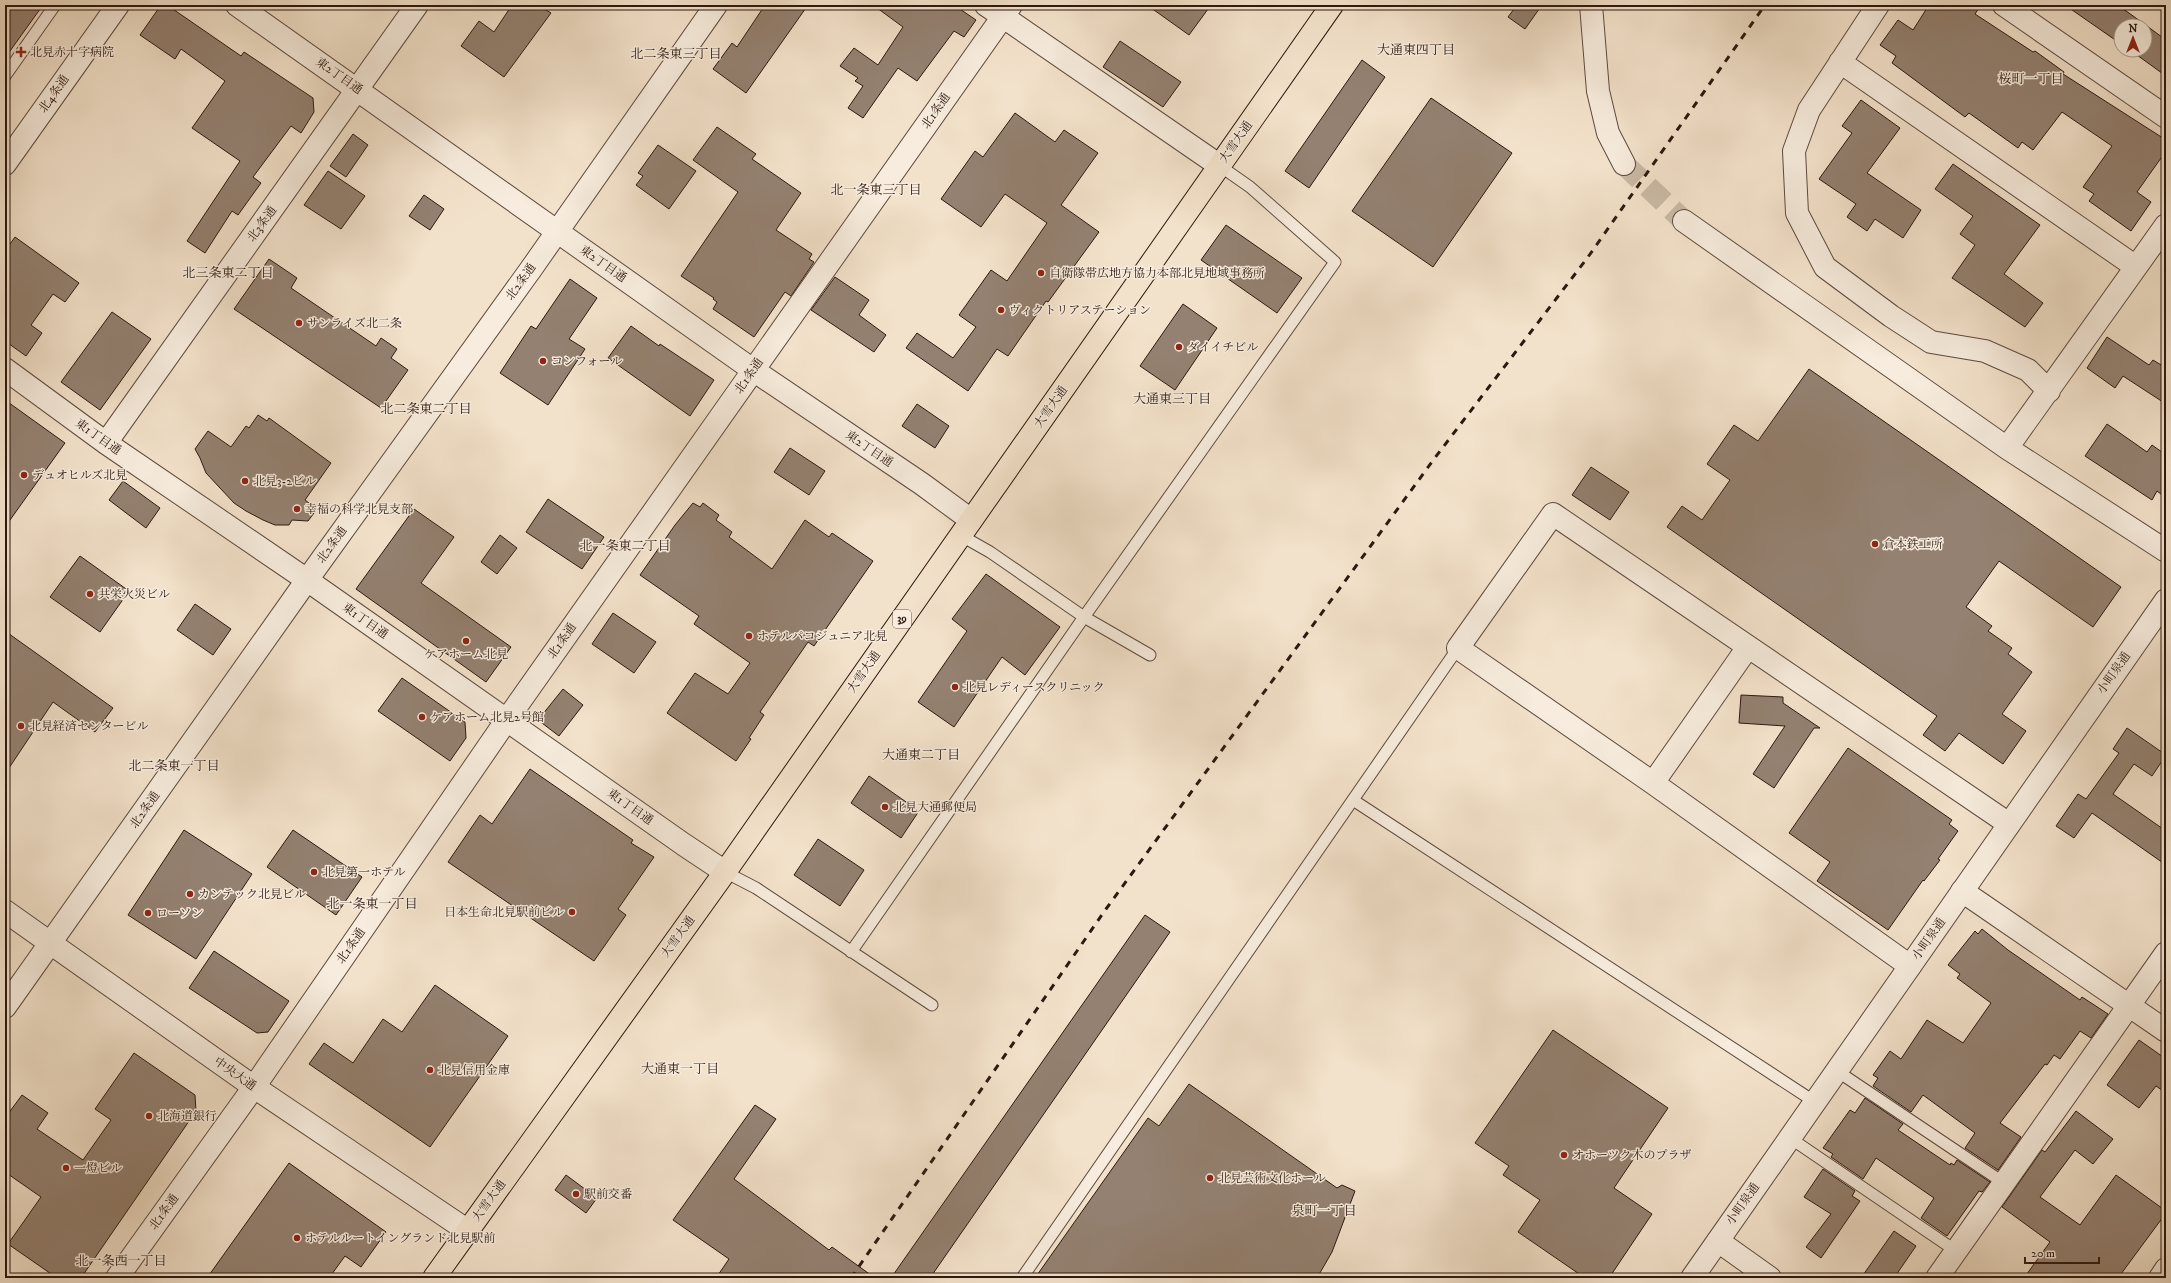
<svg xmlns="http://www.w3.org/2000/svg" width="2171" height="1283" font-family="'IM FELL DW Pica','Noto Serif JP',serif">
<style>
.building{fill:#948171;stroke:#2d1810}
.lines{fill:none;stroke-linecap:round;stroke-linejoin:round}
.minor-tunnel{stroke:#cbbaa6;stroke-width:22;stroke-dasharray:22 11;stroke-linecap:butt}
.service-casing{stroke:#5e4a3f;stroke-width:13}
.minor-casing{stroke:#5e4a3f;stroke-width:24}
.tertiary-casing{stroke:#5e4a3f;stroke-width:24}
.trunk-casing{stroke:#2d1810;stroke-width:24}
.service{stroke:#f7ecdd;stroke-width:11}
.minor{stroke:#f7ecdd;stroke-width:22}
.tertiary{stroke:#f7ecdd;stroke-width:22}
.trunk{stroke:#f3e2cb;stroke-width:22}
.rail{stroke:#2d1810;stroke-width:3;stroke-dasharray:7 7;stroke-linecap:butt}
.poi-dot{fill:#8f2418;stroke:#f7ecdd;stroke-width:1.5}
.labels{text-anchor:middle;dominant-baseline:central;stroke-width:3;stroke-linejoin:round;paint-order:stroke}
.shield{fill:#f7ecdd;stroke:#6a584e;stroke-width:1}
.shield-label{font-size:11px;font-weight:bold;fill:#2d1810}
.poi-label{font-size:12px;fill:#2d1810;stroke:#f7ecdd;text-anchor:start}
.street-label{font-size:12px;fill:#2d1810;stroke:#f7ecdd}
.neighbourhood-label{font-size:13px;fill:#2d1810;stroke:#f7ecdd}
</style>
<rect width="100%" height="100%" fill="#f3e2cb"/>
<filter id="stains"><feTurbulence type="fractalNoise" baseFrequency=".005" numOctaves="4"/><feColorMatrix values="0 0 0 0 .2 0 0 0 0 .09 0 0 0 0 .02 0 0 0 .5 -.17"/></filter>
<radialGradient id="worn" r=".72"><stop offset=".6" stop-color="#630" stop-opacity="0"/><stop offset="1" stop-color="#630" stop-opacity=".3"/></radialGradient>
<!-- building -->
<path class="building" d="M 5,5 L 43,5 L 5,58 Z
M 161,5 L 167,5 L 241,56 L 244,52 L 313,98 L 314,112 L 301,133 L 291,126 L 253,177 L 261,183 L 238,215 L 232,211 L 205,253 L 187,241 L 240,161 L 192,128 L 225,81 L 181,49 L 175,59 L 140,35 Z
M 512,5 L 538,5 L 551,13 L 504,77 L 461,46 L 479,21 L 494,32 Z
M 765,5 L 808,5 L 746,93 L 713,69 L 732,43 L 737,47 Z
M 873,5 L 954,5 L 976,20 L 964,37 L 954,31 L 917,81 L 898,68 L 863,118 L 848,108 L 863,86 L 855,81 L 858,78 L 840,66 L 854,48 L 878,65 L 903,27 Z
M 1147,5 L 1211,5 L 1189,35 Z
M 1517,5 L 1542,5 L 1525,29 L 1508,17 Z
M 1929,5 L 1981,5 L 1975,14 L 2033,52 L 2035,51 L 2064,72 L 2063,74 L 2166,140 L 2166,151 L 2137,192 L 2151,202 L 2131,231 L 2089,201 L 2094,194 L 2083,187 L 2112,146 L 2062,112 L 2033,150 L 2022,142 L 2018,148 L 1969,113 L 1965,117 L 1892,63 L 1896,56 L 1880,45 L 1898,20 L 1913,30 Z
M 2065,5 L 2117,5 L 2129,13 L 2166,40 L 2166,76 L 2130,50 L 2145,50 L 2145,26 L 2121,26 L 2121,44 Z
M 1120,41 L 1181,82 L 1163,107 L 1103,67 Z
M 1362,60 L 1385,77 L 1309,188 L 1285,171 Z
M 1431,98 L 1512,153 L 1433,267 L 1352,211 Z
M 1861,100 L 1900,128 L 1867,173 L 1921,210 L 1903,238 L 1875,219 L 1867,231 L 1847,217 L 1856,204 L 1819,179 L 1852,133 L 1842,126 Z
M 1015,113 L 1055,142 L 1064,130 L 1098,153 L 1061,205 L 1099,232 L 1048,302 L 1046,301 L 1008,356 L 997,349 L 968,391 L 906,348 L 917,333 L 953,358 L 976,327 L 959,315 L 991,270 L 1007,281 L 1047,223 L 1005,194 L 981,227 L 941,199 L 975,151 L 983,157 Z
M 717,127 L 756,154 L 752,159 L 801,193 L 776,230 L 812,254 L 809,259 L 814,262 L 791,296 L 785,292 L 754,337 L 713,309 L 717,302 L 713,299 L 714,298 L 681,276 L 738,192 L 693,160 Z
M 353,134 L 368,145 L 346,177 L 330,166 Z
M 658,145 L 696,171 L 669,209 L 636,185 L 643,176 L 638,173 Z
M 1953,164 L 2040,225 L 2004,274 L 2043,303 L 2025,327 L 1952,278 L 1975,245 L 1960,234 L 1973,216 L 1935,189 Z
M 328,171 L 365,196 L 341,229 L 304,205 Z
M 424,195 L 444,209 L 430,230 L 409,216 Z
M 1226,225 L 1302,278 L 1277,313 L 1201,260 Z
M 15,237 L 79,283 L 65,302 L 53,294 L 31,325 L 42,333 L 26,356 L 5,341 L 5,251 Z
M 269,259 L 297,278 L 291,288 L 376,346 L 381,338 L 397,349 L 391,358 L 408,370 L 381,408 L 234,309 Z
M 835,277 L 869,300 L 859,315 L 886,335 L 874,352 L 811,310 Z
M 570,279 L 597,298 L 569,339 L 585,349 L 548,405 L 500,373 L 531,326 L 536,329 Z
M 1183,304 L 1217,328 L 1175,390 L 1140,366 Z
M 112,312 L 151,339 L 100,410 L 61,382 Z
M 631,326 L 659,346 L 660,344 L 714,380 L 690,416 L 608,358 Z
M 2107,337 L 2149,365 L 2153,360 L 2166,368 L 2166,404 L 2123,376 L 2115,388 L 2087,368 Z
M 1809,369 L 2121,587 L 2093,627 L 1999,561 L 1966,607 L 1992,626 L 1988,631 L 2012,648 L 2008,654 L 2032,672 L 2002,714 L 2026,731 L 2003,764 L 1959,733 L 1945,751 L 1923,735 L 1937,716 L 1667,527 L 1682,506 L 1702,520 L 1730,480 L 1707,464 L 1734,425 L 1758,441 Z
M 5,400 L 65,443 L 5,527 Z
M 917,404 L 949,426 L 935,448 L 902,426 Z
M 258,415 L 267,421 L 269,418 L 331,463 L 305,500 L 317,509 L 308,521 L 292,520 L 289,525 L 275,525 L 263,520 L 246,511 L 234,503 L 206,473 L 200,458 L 195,449 L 208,431 L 231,447 L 246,426 L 249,428 Z
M 2107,424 L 2147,452 L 2152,445 L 2166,455 L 2166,498 L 2157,491 L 2152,500 L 2085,456 Z
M 790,448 L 825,471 L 809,495 L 774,472 Z
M 1591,467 L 1629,492 L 1610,520 L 1572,495 Z
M 123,481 L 160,508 L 146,528 L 109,500 Z
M 548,499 L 604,537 L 582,569 L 526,532 Z
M 693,503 L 700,507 L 703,503 L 719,515 L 716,520 L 732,532 L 729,537 L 772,569 L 805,520 L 829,537 L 832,533 L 873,561 L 814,646 L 808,642 L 760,712 L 764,715 L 749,738 L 751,739 L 736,761 L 667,713 L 695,673 L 728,694 L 750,663 L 694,624 L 699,616 L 640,575 L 675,525 Z
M 414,509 L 454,537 L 421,583 L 511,647 L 486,682 L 356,589 Z
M 500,535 L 517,548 L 497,574 L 481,562 Z
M 80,556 L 129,591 L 100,632 L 50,597 Z
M 986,574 L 1060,627 L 1025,675 L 1002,657 L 954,727 L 918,702 L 967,631 L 952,619 Z
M 195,604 L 231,629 L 213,655 L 177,630 Z
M 613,613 L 656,642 L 634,673 L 592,644 Z
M 5,631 L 113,708 L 95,732 L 53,702 L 5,774 Z
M 402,678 L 465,722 L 466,738 L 450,761 L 378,711 Z
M 563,689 L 583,705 L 559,736 L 538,720 Z
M 1741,695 L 1783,697 L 1783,703 L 1820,728 L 1814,728 L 1774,788 L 1753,774 L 1785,726 L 1739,723 Z
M 2127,728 L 2166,755 L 2152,776 L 2134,764 L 2113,794 L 2166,831 L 2166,865 L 2092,813 L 2074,838 L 2056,826 L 2078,794 L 2086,799 L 2119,753 L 2113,749 Z
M 1848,748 L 1952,820 L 1949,824 L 1958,831 L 1938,859 L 1940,860 L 1924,881 L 1923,880 L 1888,930 L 1817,881 L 1830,862 L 1789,833 Z
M 530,769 L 633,840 L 631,843 L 654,857 L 618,909 L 626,915 L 594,961 L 448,862 L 480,815 L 492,824 Z
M 869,776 L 919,811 L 901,838 L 851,803 Z
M 184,830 L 252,874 L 196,959 L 128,915 Z
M 293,830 L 362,877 L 336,915 L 267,867 Z
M 818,839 L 864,870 L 840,906 L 794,875 Z
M 1145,915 L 1170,932 L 930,1278 L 891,1278 Z
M 1982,929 L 2008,950 L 2080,1000 L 2082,997 L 2108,1014 L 2091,1038 L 2080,1031 L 2060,1059 L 2054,1055 L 2047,1065 L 2045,1064 L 2000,1123 L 2021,1137 L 1998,1170 L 1965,1148 L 1975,1133 L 1923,1095 L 1911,1112 L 1873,1086 L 1878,1078 L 1873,1075 L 1890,1051 L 1901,1059 L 1927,1020 L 1963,1043 L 1991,1003 L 1957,978 L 1960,974 L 1948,965 L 1975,931 L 1978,934 Z
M 214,951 L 289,1001 L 268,1032 L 257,1033 L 189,988 Z
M 435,985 L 508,1036 L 430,1147 L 309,1064 L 324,1043 L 353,1063 L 383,1019 L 402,1032 Z
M 1553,1030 L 1668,1108 L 1614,1188 L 1652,1214 L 1609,1278 L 1585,1278 L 1518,1232 L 1540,1200 L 1503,1175 L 1509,1166 L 1475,1143 Z
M 2139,1040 L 2166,1059 L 2166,1093 L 2156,1086 L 2139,1108 L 2107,1085 Z
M 134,1053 L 195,1095 L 196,1111 L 81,1278 L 57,1278 L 8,1244 L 41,1197 L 5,1172 L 5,1118 L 22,1095 L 48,1113 L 37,1129 L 83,1160 L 111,1120 L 95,1109 Z
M 1189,1084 L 1337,1188 L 1342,1185 L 1355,1191 L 1332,1252 L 1317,1278 L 1035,1278 L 1148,1118 L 1159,1126 Z
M 1865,1098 L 1903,1124 L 1898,1130 L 1950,1165 L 1951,1163 L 1954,1165 L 1957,1160 L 1990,1182 L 1982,1192 L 1979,1191 L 1947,1236 L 1921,1218 L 1934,1198 L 1876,1158 L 1863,1179 L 1831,1157 L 1833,1154 L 1823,1148 L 1850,1110 L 1855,1113 Z
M 755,1105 L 776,1119 L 734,1179 L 829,1250 L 832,1247 L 875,1278 L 716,1278 L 729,1259 L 673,1220 Z
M 2076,1111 L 2113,1139 L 2093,1164 L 2075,1150 L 2040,1197 L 2080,1225 L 2116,1175 L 2166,1211 L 2166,1213 L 2118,1278 L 2024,1278 L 2050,1242 L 2002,1207 L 2042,1150 L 2045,1152 Z
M 289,1163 L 386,1232 L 361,1267 L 345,1256 L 329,1278 L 207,1278 Z
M 1823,1169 L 1855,1191 L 1852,1196 L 1860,1201 L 1821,1258 L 1806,1247 L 1831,1214 L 1804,1197 Z
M 566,1175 L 597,1198 L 586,1213 L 555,1190 Z
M 1894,1231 L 1916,1246 L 1894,1278 L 1861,1278 Z"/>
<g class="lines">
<!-- minor-tunnel -->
<path class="minor-tunnel" d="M 1624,164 L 1684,221"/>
<defs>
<path id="service" d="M 5,76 L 55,5
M 960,535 L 990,552 L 1084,617 L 1150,655
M 1353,800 L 1815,1102
M 725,872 L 756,888 L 932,1005
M 851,952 L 1084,617 L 1335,262 L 1250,187 L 1220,166
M 1837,1071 L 2004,1183
M 1790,1138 L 1956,1251
M 1022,1278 L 1458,648"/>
<path id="minor" d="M 237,5 L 753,370 L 922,484 L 971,520
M 986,5 L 1220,166
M 1591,5 L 1598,91 L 1608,133 L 1624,164
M 1878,5 L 1809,110 L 1794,151 L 1797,213 L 1825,267 L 1891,316 L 1931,342 L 1985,351 L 2028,370 L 2049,391
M 2004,5 L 2166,117
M 1840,62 L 2136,267
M 1684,221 L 2007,448 L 2166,551
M 5,369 L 106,443 L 307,580 L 683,844 L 725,872
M 106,443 L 417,5
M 2007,448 L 2166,225
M 1653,783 L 1748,647
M 1962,891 L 2166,1031
M 1910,966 L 1653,783 L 1458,648 L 1553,514 L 2009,824
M 5,1007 L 307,580 L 531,269 L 716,5
M 1718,1241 L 1770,1278
M 117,1278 L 254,1087 L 506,721 L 1011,5
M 1937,1278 L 2166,953
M 2160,1278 L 2166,1269"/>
<path id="tertiary" d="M 5,164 L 118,5
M 5,911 L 254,1087 L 468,1231
M 1692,1278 L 2166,600"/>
<path id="trunk" d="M 434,1278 L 725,872 L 1332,5"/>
</defs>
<!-- service casing -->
<use href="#service" class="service-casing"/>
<!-- minor casing -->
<use href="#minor" class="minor-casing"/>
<!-- tertiary casing -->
<use href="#tertiary" class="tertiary-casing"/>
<!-- trunk casing -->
<use href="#trunk" class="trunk-casing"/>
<!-- service -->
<use href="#service" class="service"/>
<!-- minor -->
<use href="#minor" class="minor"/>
<!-- tertiary -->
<use href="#tertiary" class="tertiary"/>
<!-- trunk -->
<use href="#trunk" class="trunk"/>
<!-- rail -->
<path class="rail" d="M 851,1278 L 1106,909 L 1434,459 L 1588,257 L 1765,5"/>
</g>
<!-- markers -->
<g class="poi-dot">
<path d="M19 46h4v4h4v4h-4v4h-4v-4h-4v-4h4z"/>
<circle cx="1041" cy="273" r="4"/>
<circle cx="1001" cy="310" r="4"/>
<circle cx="299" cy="323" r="4"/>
<circle cx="1179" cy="347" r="4"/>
<circle cx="543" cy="361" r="4"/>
<circle cx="24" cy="475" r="4"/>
<circle cx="245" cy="481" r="4"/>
<circle cx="297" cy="509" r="4"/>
<circle cx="1875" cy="544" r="4"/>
<circle cx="90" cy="594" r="4"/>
<circle cx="749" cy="636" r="4"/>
<circle cx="466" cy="641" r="4"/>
<circle cx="955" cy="687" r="4"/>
<circle cx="422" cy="717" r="4"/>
<circle cx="21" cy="726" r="4"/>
<circle cx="885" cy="807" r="4"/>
<circle cx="314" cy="872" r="4"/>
<circle cx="190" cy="894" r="4"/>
<circle cx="572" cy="912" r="4"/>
<circle cx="148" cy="913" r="4"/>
<circle cx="430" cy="1070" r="4"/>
<circle cx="149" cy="1116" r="4"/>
<circle cx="1564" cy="1155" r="4"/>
<circle cx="66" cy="1168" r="4"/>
<circle cx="1210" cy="1178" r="4"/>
<circle cx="576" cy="1194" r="4"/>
<circle cx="297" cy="1238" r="4"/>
</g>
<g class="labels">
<!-- shield labels -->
<rect class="shield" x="893" y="610" width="18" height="18" rx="3"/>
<g class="shield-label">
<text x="902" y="619">39</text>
</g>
<!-- poi labels -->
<g class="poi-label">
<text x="30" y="52">北見赤十字病院</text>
<text x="1049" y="273">自衛隊帯広地方協力本部北見地域事務所</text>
<text x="1009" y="310">ヴィクトリアステーション</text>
<text x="307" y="323">サンライズ北二条</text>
<text x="1187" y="347">ダイイチビル</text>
<text x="551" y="361">コンフォール</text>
<text x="32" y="475">デュオヒルズ北見</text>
<text x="253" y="481">北見3-2ビル</text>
<text x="305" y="509">幸福の科学北見支部</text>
<text x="1883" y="544">倉本鉄工所</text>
<text x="98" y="594">共栄火災ビル</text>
<text x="757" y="636">ホテルパコジュニア北見</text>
<text x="466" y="654" text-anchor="middle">ケアホーム北見</text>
<text x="963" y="687">北見レディースクリニック</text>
<text x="430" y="717">ケアホーム北見2号館</text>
<text x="29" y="726">北見経済センタービル</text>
<text x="893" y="807">北見大通郵便局</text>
<text x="322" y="872">北見第一ホテル</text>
<text x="198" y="894">カンテック北見ビル</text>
<text x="564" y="912" text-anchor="end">日本生命北見駅前ビル</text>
<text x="156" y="913">ローソン</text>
<text x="438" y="1070">北見信用金庫</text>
<text x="157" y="1116">北海道銀行</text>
<text x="1572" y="1155">オホーツク木のプラザ</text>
<text x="74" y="1168">一燈ビル</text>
<text x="1218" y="1178">北見芸術文化ホール</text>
<text x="584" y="1194">駅前交番</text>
<text x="305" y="1238">ホテルルートイングランド北見駅前</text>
</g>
<!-- street labels -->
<g class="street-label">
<text transform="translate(339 76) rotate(35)">東2丁目通</text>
<text transform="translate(54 94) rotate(-55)">北4条通</text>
<text transform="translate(936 111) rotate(-55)">北1条通</text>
<text transform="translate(1236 142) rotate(-55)">大雪大通</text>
<text transform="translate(262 224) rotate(-54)">北3条通</text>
<text transform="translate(603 264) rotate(35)">東2丁目通</text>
<text transform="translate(521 282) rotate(-54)">北2条通</text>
<text transform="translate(749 376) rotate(-55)">北1条通</text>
<text transform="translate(1051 407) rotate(-55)">大雪大通</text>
<text transform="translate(98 437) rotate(35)">東1丁目通</text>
<text transform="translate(869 449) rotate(34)">東2丁目通</text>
<text transform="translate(332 545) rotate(-54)">北2条通</text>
<text transform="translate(365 621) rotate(35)">東1丁目通</text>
<text transform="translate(562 641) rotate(-55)">北1条通</text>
<text transform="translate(864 672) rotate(-55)">大雪大通</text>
<text transform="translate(2114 673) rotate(-55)">小町泉通</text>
<text transform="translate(630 807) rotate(35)">東1丁目通</text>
<text transform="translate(145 810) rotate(-55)">北2条通</text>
<text transform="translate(678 937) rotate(-54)">大雪大通</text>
<text transform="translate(1929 939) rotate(-55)">小町泉通</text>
<text transform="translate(351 946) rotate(-55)">北1条通</text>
<text transform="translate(235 1074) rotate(35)">中央大通</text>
<text transform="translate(489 1201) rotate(-54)">大雪大通</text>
<text transform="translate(1743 1204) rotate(-55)">小町泉通</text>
<text transform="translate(164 1212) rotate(-54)">北1条通</text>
</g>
<!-- neighbourhood labels -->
<g class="neighbourhood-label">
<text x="1416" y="50">大通東四丁目</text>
<text x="676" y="54">北二条東三丁目</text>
<text x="2031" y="79">桜町一丁目</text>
<text x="876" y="190">北一条東三丁目</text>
<text x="228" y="273">北三条東二丁目</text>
<text x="1172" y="399">大通東三丁目</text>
<text x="426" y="409">北二条東二丁目</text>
<text x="625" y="546">北一条東二丁目</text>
<text x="921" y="755">大通東二丁目</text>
<text x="174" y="766">北二条東一丁目</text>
<text x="372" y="904">北一条東一丁目</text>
<text x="680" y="1069">大通東一丁目</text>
<text x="1324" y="1211">泉町一丁目</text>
<text x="121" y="1261">北一条西一丁目</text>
</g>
</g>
<!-- margin -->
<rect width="2171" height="1283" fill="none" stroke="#f3e2cb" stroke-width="20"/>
<rect x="6" y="6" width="2159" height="1271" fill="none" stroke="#2d1810" stroke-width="2"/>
<rect x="10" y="10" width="2151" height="1263" fill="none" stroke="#2d1810"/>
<!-- north arrow -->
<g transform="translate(2133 38)"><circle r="19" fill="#f7ecdd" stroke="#a6978b"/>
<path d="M0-3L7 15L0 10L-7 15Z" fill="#8f2418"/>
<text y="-6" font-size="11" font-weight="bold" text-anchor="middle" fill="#2d1810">N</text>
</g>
<!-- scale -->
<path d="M2025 1257v6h74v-6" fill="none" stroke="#2d1810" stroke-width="2"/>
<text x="2031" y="1257" font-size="12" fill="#2d1810" stroke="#f7ecdd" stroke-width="3" paint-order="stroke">20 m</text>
<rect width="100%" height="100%" filter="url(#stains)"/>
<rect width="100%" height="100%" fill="url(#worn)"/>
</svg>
